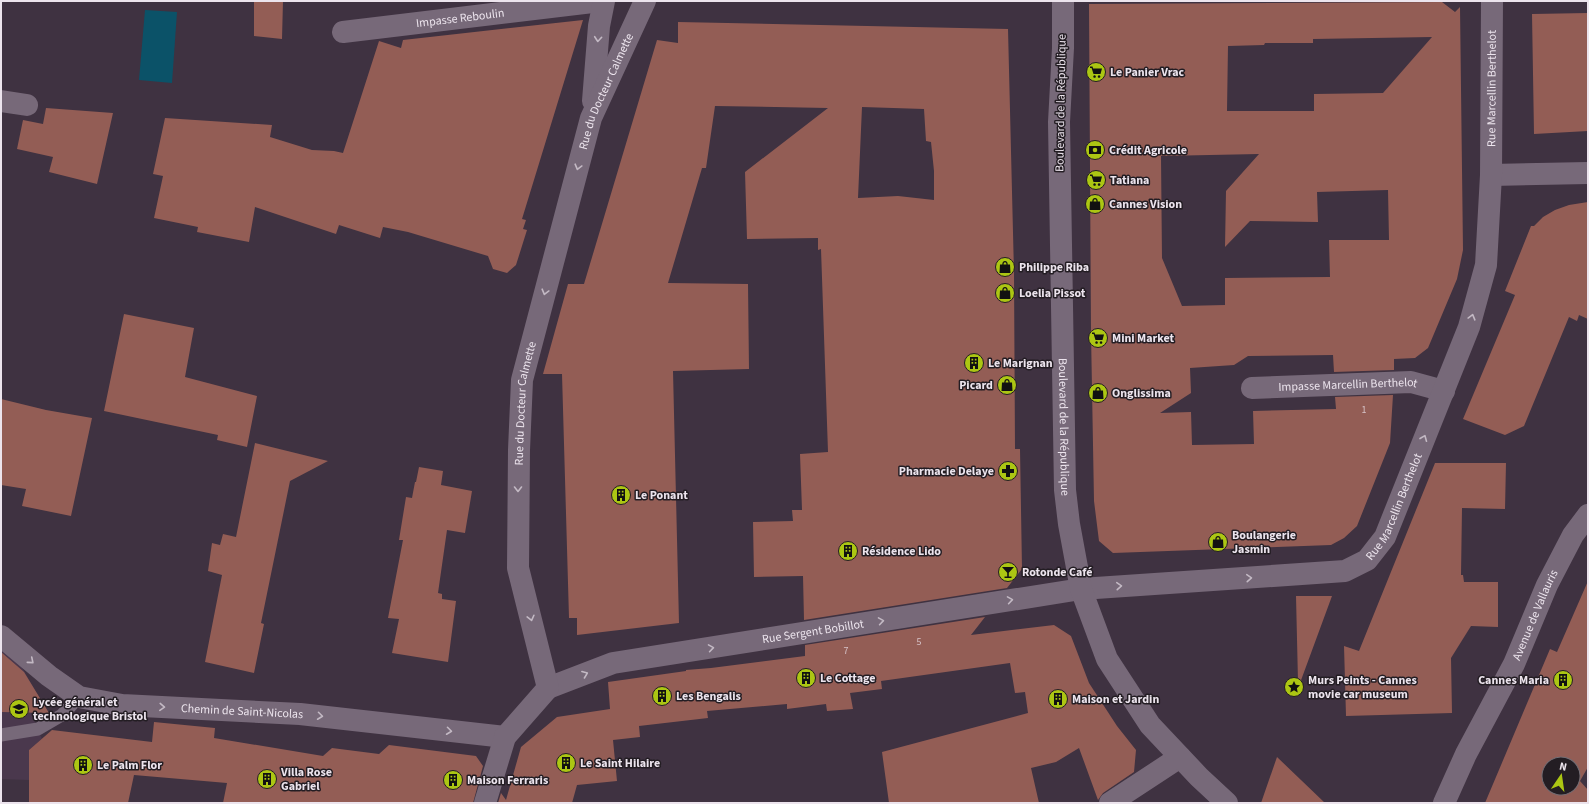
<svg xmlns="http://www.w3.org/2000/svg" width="1589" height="804" font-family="'Source Sans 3',sans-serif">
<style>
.built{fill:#4a384d}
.water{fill:#0b5268}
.building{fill:#935d55;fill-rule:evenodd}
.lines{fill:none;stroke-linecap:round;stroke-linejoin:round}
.service{stroke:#776979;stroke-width:13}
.minor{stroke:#776979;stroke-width:22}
.tertiary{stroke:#776979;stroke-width:22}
.secondary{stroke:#776979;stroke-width:22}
.oneway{stroke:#c3b9c4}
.labels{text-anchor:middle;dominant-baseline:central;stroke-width:3;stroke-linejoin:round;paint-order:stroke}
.number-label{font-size:10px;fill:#d6c2c7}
.street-label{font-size:12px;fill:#ece4ed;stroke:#231d23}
.poi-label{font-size:12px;font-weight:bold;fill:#ece4ed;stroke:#231d23;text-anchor:start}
</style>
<rect width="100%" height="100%" fill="#3f3241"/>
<!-- built -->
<path class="built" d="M 1,643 L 13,652 L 43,704 L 31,713 L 42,739 L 29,750 L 29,780 L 1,779 Z"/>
<!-- water -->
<path class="water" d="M 145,10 L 177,12 L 172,83 L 139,80 Z"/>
<!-- building -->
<path class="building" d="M 254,1 L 283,1 L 282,39 L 254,36 Z
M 1442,2 L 1455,12 L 1460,7 L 1463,250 L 1457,279 L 1428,348 L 1415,358 L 1394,359 L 1394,370 L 1334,372 L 1333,355 L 1248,356 L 1234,365 L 1190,368 L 1191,393 L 1160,413 L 1191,412 L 1192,445 L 1254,444 L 1253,411 L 1336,409 L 1335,397 L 1393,395 L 1390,443 L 1357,526 L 1344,538 L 1331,545 L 1113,553 L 1099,541 L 1094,501 L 1091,333 L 1089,4 ZM 1432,37 L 1383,93 L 1314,94 L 1314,111 L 1227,111 L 1228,46 L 1264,45 L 1265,43 L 1313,43 L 1313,39 ZM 1259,154 L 1226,191 L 1225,247 L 1250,221 L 1318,222 L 1317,192 L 1388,190 L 1389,240 L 1329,240 L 1330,277 L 1225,278 L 1225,305 L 1182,306 L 1162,258 L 1161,156 Z
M 1588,13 L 1588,131 L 1534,134 L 1532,14 Z
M 583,20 L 522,219 L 526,220 L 523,229 L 527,230 L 516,265 L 507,273 L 493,269 L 488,256 L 408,232 L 383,227 L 380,238 L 339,225 L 336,234 L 255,207 L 249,242 L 197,232 L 198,227 L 154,218 L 163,176 L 153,174 L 165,118 L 272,125 L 270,137 L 312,150 L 334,151 L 343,153 L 379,41 L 401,48 L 403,40 Z
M 678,22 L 1008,29 L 1014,273 L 1015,449 L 1020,449 L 1022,569 L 1007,588 L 804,620 L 803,576 L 754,577 L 753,522 L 793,521 L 792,510 L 802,510 L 800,454 L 828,452 L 821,249 L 818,250 L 818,238 L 747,239 L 745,172 L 828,108 L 715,106 L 706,168 L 702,168 L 668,283 L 748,284 L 749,369 L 673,371 L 679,623 L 577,635 L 577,618 L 569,618 L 562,374 L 543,374 L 568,284 L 584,284 L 657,40 L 678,43 ZM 862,107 L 924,109 L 926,141 L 931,142 L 934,171 L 934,200 L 898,196 L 858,198 Z
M 46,108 L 113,113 L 97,184 L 49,172 L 53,157 L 17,149 L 23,120 L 43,124 Z
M 1588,202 L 1588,319 L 1579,315 L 1577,321 L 1569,317 L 1524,426 L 1505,435 L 1463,419 L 1515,295 L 1505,291 L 1531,226 L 1534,226 L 1543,217 L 1555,210 L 1569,205 Z
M 124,314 L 194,328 L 185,377 L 257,396 L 247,447 L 217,440 L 218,435 L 104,411 Z
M 1,399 L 46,410 L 92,418 L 71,516 L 22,506 L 26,489 L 1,485 Z
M 255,443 L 328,461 L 290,481 L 261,623 L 264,624 L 254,673 L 205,662 L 222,575 L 208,571 L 212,543 L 220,545 L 223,534 L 236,537 Z
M 1435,463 L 1506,463 L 1505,509 L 1462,508 L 1461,575 L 1463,575 L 1464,582 L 1498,582 L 1498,627 L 1471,626 L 1451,658 L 1452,713 L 1346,716 L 1344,646 L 1359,651 Z
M 419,467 L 443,471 L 441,485 L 472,491 L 465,533 L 447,530 L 438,593 L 442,594 L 442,599 L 456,601 L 448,662 L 392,653 L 399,619 L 388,618 L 403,540 L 399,540 L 406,497 L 412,498 L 415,482 L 416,482 Z
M 1588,581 L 1588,767 L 1580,781 L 1588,790 L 1588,803 L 1485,803 L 1550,649 L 1557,652 ZM 1549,764 L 1573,764 L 1573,788 L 1549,788 Z
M 1296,596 L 1332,596 L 1300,683 L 1298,682 Z
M 985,617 L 971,635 L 1054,625 L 1071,636 L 1089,683 L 1117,726 L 1136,750 L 1134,772 L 1103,793 L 1098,800 L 1079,748 L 1056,762 L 1031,768 L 1039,803 L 889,803 L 882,752 L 1028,713 L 1025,692 L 1015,693 L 1010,663 L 881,681 L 882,689 L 850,693 L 853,709 L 827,711 L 826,704 L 787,709 L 787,704 L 707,711 L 708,718 L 639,726 L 640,737 L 613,740 L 617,781 L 577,785 L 572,803 L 498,803 L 501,793 L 506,800 L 521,747 L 557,717 L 610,709 L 608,682 L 686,671 L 686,670 L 711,668 L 805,656 L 805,645 Z
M 1,652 L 24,672 L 49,713 L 1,712 Z
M 154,722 L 215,728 L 214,738 L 323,756 L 332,748 L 379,754 L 389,745 L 476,756 L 483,766 L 473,803 L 223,803 L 227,783 L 134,775 L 128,803 L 29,803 L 29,750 L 52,730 L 152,742 Z
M 1277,757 L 1325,803 L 1261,803 Z"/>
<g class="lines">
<!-- service -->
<path class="service" d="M 1,735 L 38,729 L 62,715 L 79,697"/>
<!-- minor -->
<g class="minor">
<path id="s1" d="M 343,32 L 601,1"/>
<path d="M 1,101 L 27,105"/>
<path d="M 593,101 L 599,26 L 604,1"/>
<path d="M 1491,175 L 1588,173"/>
<path id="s2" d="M 1252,388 L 1411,382 L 1444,391"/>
<path id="s3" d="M 1,636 L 49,676 L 79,697 L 122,705 L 300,714 L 505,737"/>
<path id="s4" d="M 548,688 L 613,663 L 1081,589 L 1345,571 L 1367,560 L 1385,537 L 1469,327 L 1486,265 L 1491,175 L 1492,1"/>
<path id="s5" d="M 485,803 L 505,737 L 548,688 L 518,568 L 519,450 L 522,380 L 591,118 L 645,1"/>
<path d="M 1110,803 L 1180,757"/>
</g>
<!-- tertiary -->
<path class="tertiary" id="s6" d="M 1063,1 L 1063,48 L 1059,122 L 1065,490 L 1069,524 L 1081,589 L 1107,659 L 1150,725 L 1199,777 L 1227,803"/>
<!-- secondary -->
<path class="secondary" id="s7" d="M 1444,803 L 1466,754 L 1514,664 L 1547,585 L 1573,535 L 1588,515"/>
</g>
<!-- one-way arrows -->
<defs><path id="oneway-chevron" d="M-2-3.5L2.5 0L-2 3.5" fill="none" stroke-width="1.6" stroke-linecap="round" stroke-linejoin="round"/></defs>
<g class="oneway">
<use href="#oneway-chevron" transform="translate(598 39) rotate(95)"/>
<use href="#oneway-chevron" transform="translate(578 167) rotate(105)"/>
<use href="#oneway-chevron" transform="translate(545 292) rotate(105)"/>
<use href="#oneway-chevron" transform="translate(1472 317) rotate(-75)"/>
<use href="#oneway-chevron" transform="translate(1424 438) rotate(-68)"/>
<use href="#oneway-chevron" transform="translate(518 489) rotate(90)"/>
<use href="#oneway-chevron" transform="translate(1249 578) rotate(-4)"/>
<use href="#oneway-chevron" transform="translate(1119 586) rotate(-4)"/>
<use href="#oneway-chevron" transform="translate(1010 600) rotate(-9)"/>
<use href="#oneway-chevron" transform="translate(531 618) rotate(76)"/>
<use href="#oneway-chevron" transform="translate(881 621) rotate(-9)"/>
<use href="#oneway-chevron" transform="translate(711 648) rotate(-9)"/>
<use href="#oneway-chevron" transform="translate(31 661) rotate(40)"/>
<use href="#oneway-chevron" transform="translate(585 674) rotate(-21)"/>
<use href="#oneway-chevron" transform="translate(162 707) rotate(3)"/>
<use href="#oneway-chevron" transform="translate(320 716) rotate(7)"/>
<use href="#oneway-chevron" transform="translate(449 731) rotate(7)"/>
</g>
<!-- icons -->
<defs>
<symbol id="supermarket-disc" viewBox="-11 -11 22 22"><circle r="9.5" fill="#acc613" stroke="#231d23"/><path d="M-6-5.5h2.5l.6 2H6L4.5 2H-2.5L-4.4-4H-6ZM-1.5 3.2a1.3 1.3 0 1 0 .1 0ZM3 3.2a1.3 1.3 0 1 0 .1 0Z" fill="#111"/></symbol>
<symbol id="bank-disc" viewBox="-11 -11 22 22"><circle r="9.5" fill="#acc613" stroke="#231d23"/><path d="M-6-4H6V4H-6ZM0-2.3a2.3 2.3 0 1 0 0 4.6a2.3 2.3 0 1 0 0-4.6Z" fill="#111"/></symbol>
<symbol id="shop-disc" viewBox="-11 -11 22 22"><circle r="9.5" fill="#acc613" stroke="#231d23"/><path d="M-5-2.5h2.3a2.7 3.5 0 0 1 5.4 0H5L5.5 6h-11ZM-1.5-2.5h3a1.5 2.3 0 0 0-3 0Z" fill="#111"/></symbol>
<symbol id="building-disc" viewBox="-11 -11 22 22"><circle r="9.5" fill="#acc613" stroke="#231d23"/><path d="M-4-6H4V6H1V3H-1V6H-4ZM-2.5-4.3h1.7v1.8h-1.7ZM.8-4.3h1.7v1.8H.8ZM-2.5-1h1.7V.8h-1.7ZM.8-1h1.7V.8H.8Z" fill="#111"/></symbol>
<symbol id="pharmacy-disc" viewBox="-11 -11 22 22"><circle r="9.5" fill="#acc613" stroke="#231d23"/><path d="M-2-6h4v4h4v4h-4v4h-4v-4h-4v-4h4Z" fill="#111"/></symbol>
<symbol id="bar-disc" viewBox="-11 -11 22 22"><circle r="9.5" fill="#acc613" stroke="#231d23"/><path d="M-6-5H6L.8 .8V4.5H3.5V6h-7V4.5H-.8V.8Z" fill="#111"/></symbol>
<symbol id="sight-disc" viewBox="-11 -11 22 22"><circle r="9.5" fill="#acc613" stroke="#231d23"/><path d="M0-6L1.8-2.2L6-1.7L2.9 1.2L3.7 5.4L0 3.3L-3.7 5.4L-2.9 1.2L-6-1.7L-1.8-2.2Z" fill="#111"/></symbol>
<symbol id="school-disc" viewBox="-11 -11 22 22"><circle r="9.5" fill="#acc613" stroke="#231d23"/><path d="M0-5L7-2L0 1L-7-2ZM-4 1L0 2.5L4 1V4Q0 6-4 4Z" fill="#111"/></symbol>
</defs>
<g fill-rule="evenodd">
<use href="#supermarket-disc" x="1085" y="61" width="22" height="22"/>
<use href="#bank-disc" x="1084" y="139" width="22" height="22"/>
<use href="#supermarket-disc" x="1085" y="169" width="22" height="22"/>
<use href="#shop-disc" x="1084" y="193" width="22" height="22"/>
<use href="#shop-disc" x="994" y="256" width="22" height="22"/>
<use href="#shop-disc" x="994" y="282" width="22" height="22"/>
<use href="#supermarket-disc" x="1087" y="327" width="22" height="22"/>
<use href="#building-disc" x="963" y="352" width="22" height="22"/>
<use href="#shop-disc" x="996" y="374" width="22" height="22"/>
<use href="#shop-disc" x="1087" y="382" width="22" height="22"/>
<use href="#pharmacy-disc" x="997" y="460" width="22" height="22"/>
<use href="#building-disc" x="610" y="484" width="22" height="22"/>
<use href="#shop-disc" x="1207" y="531" width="22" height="22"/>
<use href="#building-disc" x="837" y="540" width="22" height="22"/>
<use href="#bar-disc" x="997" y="561" width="22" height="22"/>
<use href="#building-disc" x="795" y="667" width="22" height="22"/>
<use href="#building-disc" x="1552" y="669" width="22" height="22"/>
<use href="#sight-disc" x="1283" y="676" width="22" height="22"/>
<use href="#building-disc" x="651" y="685" width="22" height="22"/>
<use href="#building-disc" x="1047" y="688" width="22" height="22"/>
<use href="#school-disc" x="8" y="698" width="22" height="22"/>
<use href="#building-disc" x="555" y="752" width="22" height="22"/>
<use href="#building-disc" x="72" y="754" width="22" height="22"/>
<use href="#building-disc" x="256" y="768" width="22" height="22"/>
<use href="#building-disc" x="442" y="769" width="22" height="22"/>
</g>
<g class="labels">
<!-- number labels -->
<g class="number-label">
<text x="1364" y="410">1</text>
<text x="919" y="642">5</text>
<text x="846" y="651">7</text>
</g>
<!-- street labels -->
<g class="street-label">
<text stroke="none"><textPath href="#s1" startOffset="118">Impasse Reboulin</textPath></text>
<text stroke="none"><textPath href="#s4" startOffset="1329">Rue Marcellin Berthelot</textPath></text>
<text stroke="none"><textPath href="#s5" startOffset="747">Rue du Docteur Calmette</textPath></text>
<text transform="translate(1061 103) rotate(-89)">Boulevard de la République</text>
<text stroke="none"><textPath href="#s2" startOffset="96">Impasse Marcellin Berthelot</textPath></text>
<text stroke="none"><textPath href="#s5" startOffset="423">Rue du Docteur Calmette</textPath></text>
<text stroke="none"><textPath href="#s6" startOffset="426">Boulevard de la République</textPath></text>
<text stroke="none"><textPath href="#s4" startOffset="893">Rue Marcellin Berthelot</textPath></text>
<text stroke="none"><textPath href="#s7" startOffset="209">Avenue de Vallauris</textPath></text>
<text stroke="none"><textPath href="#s4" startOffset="272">Rue Sergent Bobillot</textPath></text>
<text stroke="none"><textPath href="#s3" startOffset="263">Chemin de Saint-Nicolas</textPath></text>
</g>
<!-- poi labels -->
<g class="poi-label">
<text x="1110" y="72">Le Panier Vrac</text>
<text x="1109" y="150">Crédit Agricole</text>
<text x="1110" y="180">Tatiana</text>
<text x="1109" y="204">Cannes Vision</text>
<text x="1019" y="267">Philippe Riba</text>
<text x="1019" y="293">Loelia Pissot</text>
<text x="1112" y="338">Mini Market</text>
<text x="988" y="363">Le Marignan</text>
<text x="993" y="385" text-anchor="end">Picard</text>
<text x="1112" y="393">Onglissima</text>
<text x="994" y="471" text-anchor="end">Pharmacie Delaye</text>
<text x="635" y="495">Le Ponant</text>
<text x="1232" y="535">Boulangerie<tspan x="1232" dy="14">Jasmin</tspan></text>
<text x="862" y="551">Résidence Lido</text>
<text x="1022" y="572">Rotonde Café</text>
<text x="820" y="678">Le Cottage</text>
<text x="1308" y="680">Murs Peints - Cannes<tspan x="1308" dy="14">movie car museum</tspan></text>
<text x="1549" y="680" text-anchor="end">Cannes Maria</text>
<text x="676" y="696">Les Bengalis</text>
<text x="1072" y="699">Maison et Jardin</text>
<text x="33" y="702">Lycée général et<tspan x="33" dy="14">technologique Bristol</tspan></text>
<text x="580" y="763">Le Saint Hilaire</text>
<text x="97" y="765">Le Palm Flor</text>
<text x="281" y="772">Villa Rose<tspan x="281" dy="14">Gabriel</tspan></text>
<text x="467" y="780">Maison Ferraris</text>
</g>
</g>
<!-- border -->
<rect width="1589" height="804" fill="none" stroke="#ece4ed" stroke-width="4"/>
<!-- north arrow -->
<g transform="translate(1561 776) rotate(13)"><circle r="19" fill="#231d23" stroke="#736d74"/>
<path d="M0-3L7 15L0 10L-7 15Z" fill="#acc613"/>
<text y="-6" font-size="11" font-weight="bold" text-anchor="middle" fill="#ece4ed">N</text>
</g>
</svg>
